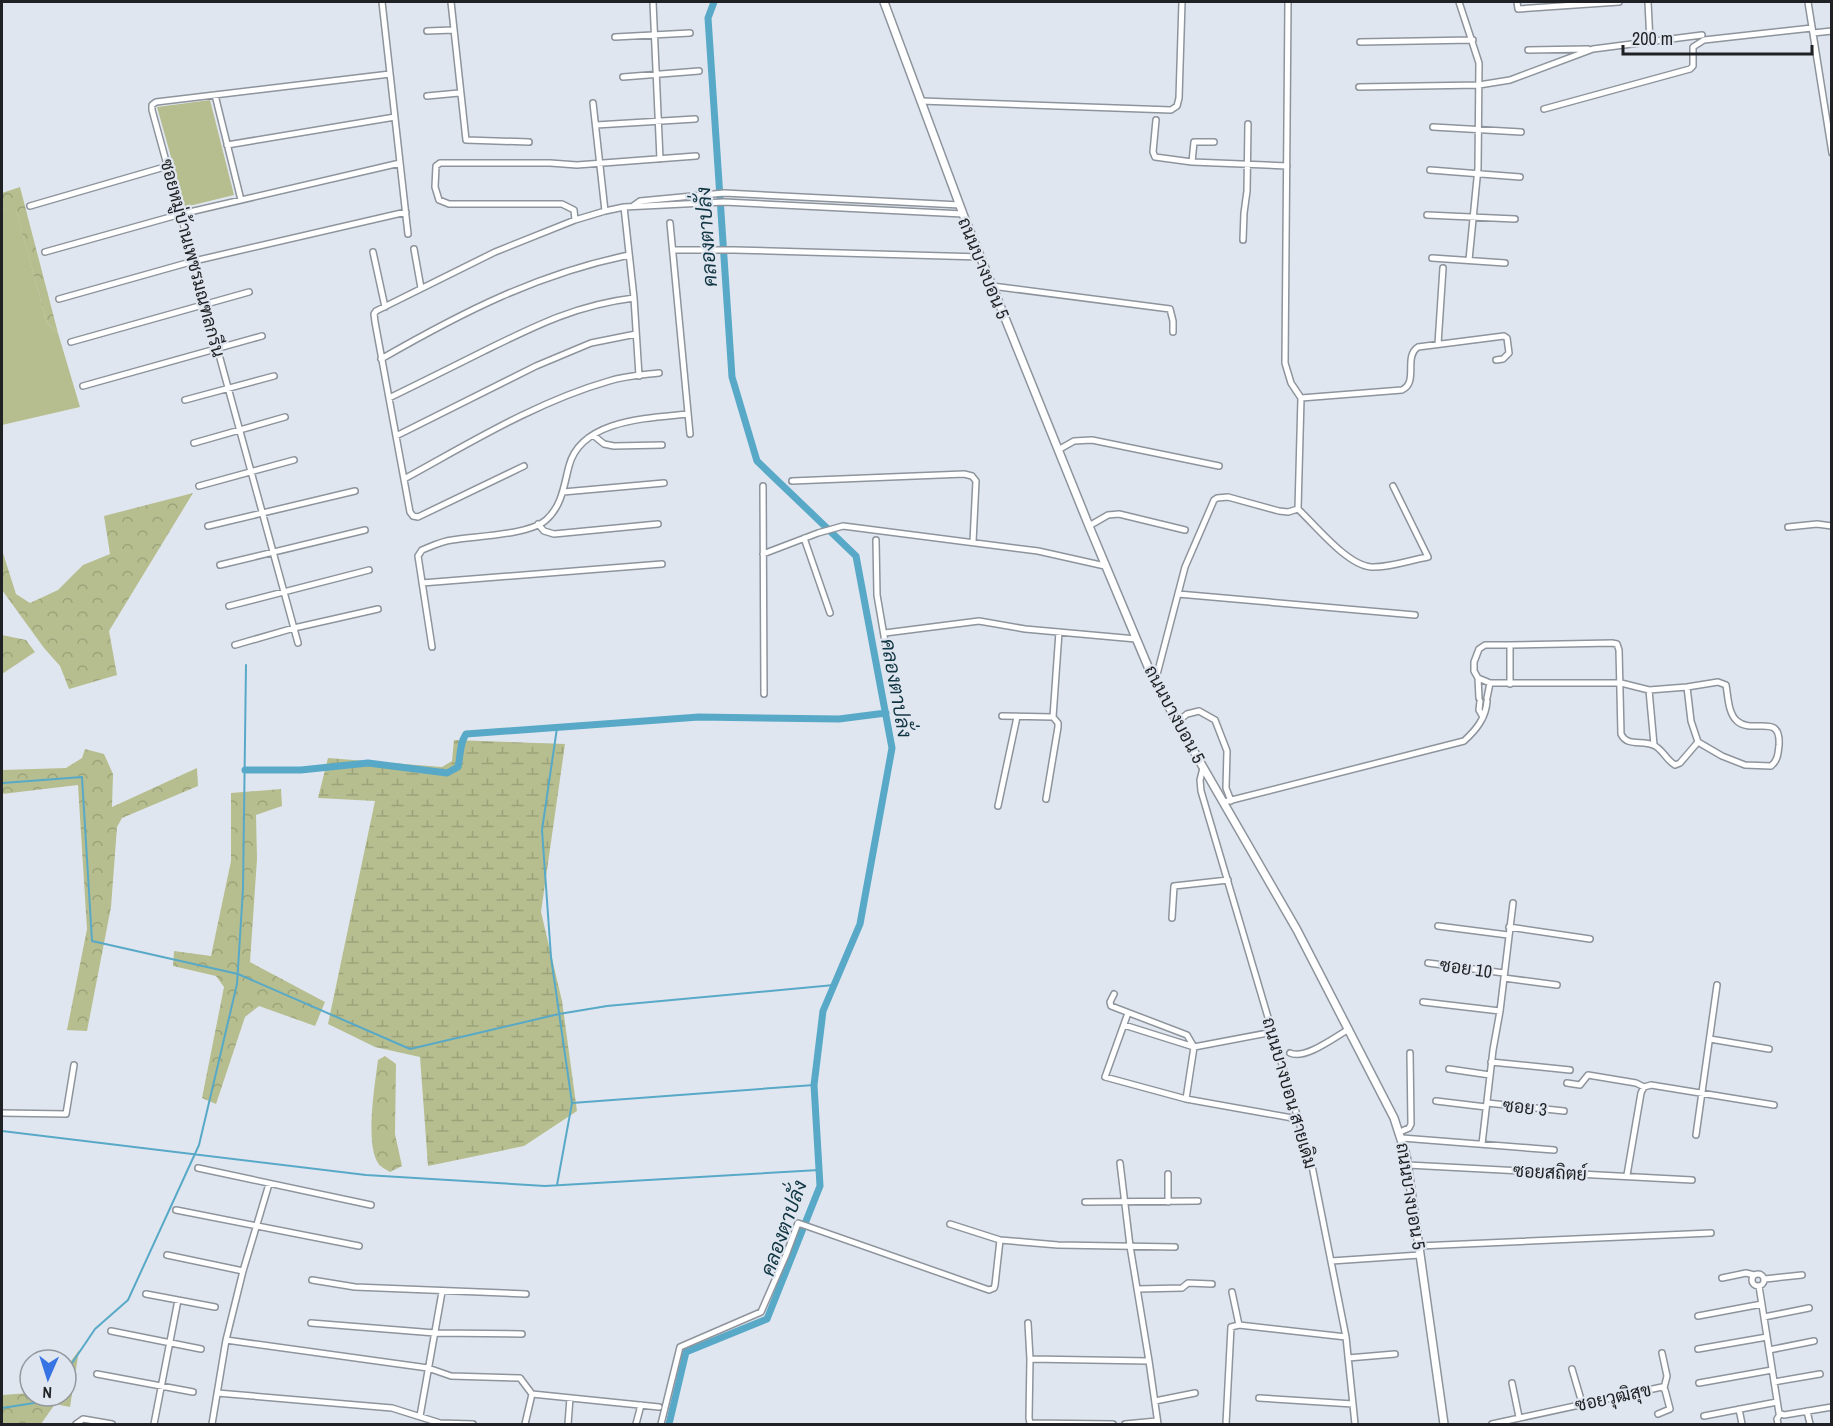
<svg xmlns="http://www.w3.org/2000/svg" width="1833" height="1426" font-family="'Archivo Narrow',Sarabun,sans-serif">
<style>
.green{fill:#b6be8f}
.forest{fill:url(#forest-crowns)}
.wetland{fill:url(#wetland-marsh)}
.lines{fill:none;stroke-linecap:round;stroke-linejoin:round}
.stream{stroke:#58a9c7;stroke-width:2}
.canal{stroke:#58a9c7;stroke-width:7}
.minor-casing{stroke:#8e949c;stroke-width:8}
.secondary-casing{stroke:#8e949c;stroke-width:10}
.minor{stroke:#fff;stroke-width:5}
.secondary{stroke:#fff;stroke-width:7}
.labels{text-anchor:middle;dominant-baseline:central;stroke-width:4.5;stroke-linejoin:round;paint-order:stroke}
.street-label{font-size:18px;fill:#1f2124;stroke:#e0e6ef}
.water-label{font-size:20px;font-style:italic;fill:#0f3542;stroke:#e0e6ef}
</style>
<defs>
<pattern id="forest-crowns" width="20" height="18" patternUnits="userSpaceOnUse" patternTransform="scale(1.5)"><rect width="20" height="18" fill="#b6be8f"/><path d="M2 6a3 3 0 1 1 6 0M12 15a3 3 0 1 1 6 0" fill="none" stroke="#9ca37b"/></pattern>
<pattern id="wetland-marsh" width="20" height="14" patternUnits="userSpaceOnUse" patternTransform="scale(1.5)"><rect width="20" height="14" fill="#b6be8f"/><path d="M1 5h8M5 5V1M11 12h8M15 12V8" fill="none" stroke="#9ca37b"/></pattern>
</defs>
<rect width="100%" height="100%" fill="#e0e6ef"/>
<!-- green -->
<path class="green" d="M 210,100 L 234,195 L 185,207 L 157,107 Z
M 15,206 L 47,323 L 58,333 L 80,407 L 2,425 L 2,210 Z"/>
<!-- forest -->
<path class="forest" d="M 20,187 L 58,333 L 47,323 L 15,207 L 2,210 L 2,193 Z
M 193,493 L 109,631 L 117,675 L 69,689 L 60,666 L 44,648 L 2,590 L 2,550 L 16,594 L 30,603 L 58,590 L 83,565 L 110,554 L 104,516 Z
M 2,635 L 26,640 L 35,652 L 2,674 Z
M 85,749 L 104,754 L 113,774 L 112,807 L 197,768 L 198,786 L 122,818 L 117,827 L 111,907 L 87,1031 L 67,1030 L 87,929 L 78,785 L 2,794 L 2,770 L 66,768 L 82,758 Z
M 281,789 L 282,806 L 256,815 L 257,859 L 250,962 L 325,1002 L 315,1026 L 259,1006 L 245,1017 L 216,1104 L 202,1098 L 224,987 L 216,976 L 173,966 L 174,951 L 211,956 L 231,861 L 231,793 Z
M 385,1056 L 396,1064 L 395,1134 L 402,1166 L 390,1172 C 386,1169 380,1167 378,1163 C 365,1144 375,1083 378,1060 Z
M 79,1350 L 70,1407 L 55,1404 L 41,1424 L 2,1424 L 2,1395 L 30,1393 L 30,1396 L 66,1396 L 66,1368 Z"/>
<!-- wetland -->
<path class="wetland" d="M 454,740 L 565,744 L 541,912 L 562,1001 L 577,1111 L 524,1146 L 428,1166 L 420,1057 L 375,1047 L 328,1024 L 375,801 L 318,798 L 328,758 L 442,767 L 452,761 Z"/>
<g class="lines">
<!-- stream -->
<path class="stream" d="M 3,783 L 82,777 L 92,941 L 238,974 L 410,1049 L 559,1014 L 607,1006 L 834,985
M 572,1103 L 814,1085
M 2,1131 L 366,1175 L 545,1186 L 819,1170
M 557,1185 L 572,1103 L 551,957 L 542,830 L 557,728
M 66,1372 L 95,1329 L 128,1300 L 199,1145 L 237,984 L 243,889 L 246,665
M 2,1408 L 47,1401 L 51,1396"/>
<!-- canal -->
<path class="canal" d="M 245,770 L 301,770 L 368,763 L 447,773 L 458,767 C 461,754 459,745 466,734 L 699,717 L 839,719 L 886,713
M 669,1424 L 686,1352 L 767,1319 L 820,1186 L 814,1085 L 823,1011 L 860,924 L 892,748 L 856,556 L 757,461 L 732,377 L 708,18 L 714,2"/>
<defs>
<path id="minor" d="M 382,2 L 408,234
M 451,2 L 466,140 L 529,142
M 653,2 L 660,159
M 1288,2 L 1285,363 L 1291,383 L 1301,398 L 1298,509
M 1459,2 L 1479,63 L 1478,168 L 1469,260
M 1517,2 L 1518,9 L 1619,2
M 1648,2 L 1650,42
M 1808,2 L 1832,153
M 427,31 L 453,30
M 1813,33 L 1832,31
M 615,37 L 690,33
M 1360,42 L 1473,40
M 1528,50 L 1588,49
M 623,77 L 699,71
M 1359,87 L 1479,85 L 1510,80 L 1593,49 L 1702,35
M 215,95 L 241,200
M 427,96 L 459,93
M 921,101 L 1171,110 L 1177,106 L 1179,98 L 1182,2
M 593,103 L 605,211
M 1544,109 L 1690,69 L 1693,66 L 1693,47 L 1704,40 L 1812,28
M 1156,120 L 1153,152 L 1155,157 L 1192,162 L 1287,166
M 596,125 L 695,119
M 1433,127 L 1521,132
M 227,145 L 395,117
M 1192,162 L 1194,142 L 1214,142
M 1430,170 L 1520,177
M 30,206 L 168,166
M 633,206 L 640,201 L 724,193 L 960,205
M 624,207 L 634,298 L 639,376
M 1427,215 L 1515,219
M 575,220 L 574,210 L 562,204 L 449,204 L 439,200 L 435,187 L 436,166 L 440,163 L 550,163 L 577,165 L 696,156
M 670,223 L 690,434
M 1243,240 L 1244,213 L 1247,191 L 1248,124
M 414,249 L 421,288
M 674,250 L 734,250 L 981,257
M 45,252 L 181,214 L 400,163
M 373,252 L 385,307
M 1432,258 L 1505,263
M 992,286 L 1170,309 L 1173,321 L 1173,332
M 59,299 L 194,261 L 406,212
M 71,342 L 249,292
M 1438,344 L 1443,268
M 381,359 C 463,312 537,274 629,255
M 83,386 L 262,336
M 389,398 C 420,383 452,367 484,351 C 535,326 576,305 634,298
M 1301,398 L 1402,390 C 1419,382 1403,357 1418,347 L 1504,336 L 1507,338 L 1509,353 L 1503,359 L 1496,360
M 185,400 L 274,376
M 593,435 L 604,444 L 614,446 L 662,445
M 396,436 L 536,366 L 591,343 L 636,334
M 194,443 L 285,417
M 1058,450 L 1074,441 L 1092,440 L 1219,466
M 524,466 L 418,517 L 413,516 L 410,512 L 375,322 L 374,314 L 376,311 L 495,252 L 575,220 L 605,211 L 624,207 L 724,202 L 963,214
M 404,479 C 470,443 536,402 609,381 C 625,376 642,375 659,373
M 792,481 L 964,474 L 972,476 L 976,481 L 973,542
M 199,486 L 294,460
M 763,486 L 764,694
M 563,492 L 664,483
M 1298,509 C 1316,526 1347,565 1371,567 C 1389,568 1410,560 1428,557 L 1393,486
M 538,524 L 544,531 L 554,534 L 658,524
M 208,526 L 355,491
M 1089,526 L 1108,515 L 1119,514 L 1185,530
M 1788,527 L 1817,524 L 1832,526
M 804,538 L 830,613
M 876,540 L 877,595 L 888,659
M 763,554 L 818,533 L 843,526 L 1038,551 L 1105,566
M 220,565 L 365,530
M 422,583 L 662,564
M 1178,594 L 1415,615
M 229,606 L 369,570
M 885,633 L 979,621 L 1025,629 L 1136,639
M 298,643 L 152,110 L 152,105 L 156,102 L 390,74
M 235,645 L 294,628 L 378,609
M 1510,645 L 1485,645 L 1479,649 L 1474,662 L 1474,671 L 1478,678 L 1490,683 L 1621,683 L 1649,690 L 1687,687 L 1691,721 L 1698,742 L 1722,756 L 1745,765 L 1771,766 C 1778,760 1778,754 1779,745 C 1781,712 1753,735 1737,721 C 1728,713 1728,696 1726,685 L 1718,682 L 1687,687
M 432,647 L 418,556 L 422,550 C 432,546 442,541 452,540 C 476,536 529,535 546,520 C 562,506 564,485 569,466 C 581,419 650,418 688,414
M 1478,678 L 1479,698
M 1155,682 L 1185,567 L 1214,500 L 1217,498 L 1228,497 L 1279,511 L 1288,512 L 1298,509
M 1510,684 L 1510,645 L 1612,643 L 1617,644 L 1619,650 L 1621,734 C 1627,747 1642,740 1653,745 C 1662,748 1666,760 1675,765 L 1680,763 L 1698,742
M 1649,690 L 1654,745
M 1487,698 L 1490,683
M 1480,701 L 1479,710 L 1483,717
M 1002,716 L 1053,717
M 1177,722 L 1187,714 L 1199,711 L 1215,720 L 1227,751 L 1226,788 L 1231,801
M 1203,768 L 1200,780 L 1201,791 L 1312,1166 L 1346,1337 L 1355,1424
M 1046,799 L 1058,727 L 1058,723 L 1053,717 L 1059,632
M 1224,802 L 1464,741 C 1476,730 1486,718 1487,701
M 998,806 L 1017,717
M 1172,918 L 1174,886 L 1228,880
M 1438,926 L 1508,935
M 1509,927 L 1590,939
M 1428,963 L 1504,973
M 1504,978 L 1557,985
M 1114,994 L 1110,1002 L 1111,1006 L 1187,1035 L 1194,1047 L 1186,1099
M 1423,1002 L 1500,1011
M 1128,1013 L 1105,1077 L 1186,1099 L 1298,1119
M 1124,1025 L 1194,1047 L 1273,1032
M 1710,1039 L 1769,1049
M 1290,1053 C 1305,1060 1335,1037 1349,1029
M 1491,1062 L 1570,1070
M 1449,1069 L 1490,1075
M 1567,1083 L 1580,1085 L 1588,1075 L 1636,1083 L 1644,1087 L 1651,1085 L 1774,1105
M 1436,1101 L 1486,1107
M 1487,1103 L 1564,1111
M 2,1113 L 66,1114 L 74,1065
M 1400,1132 L 1409,1128 L 1411,1124 L 1410,1053
M 1696,1135 L 1717,985
M 1402,1138 L 1554,1150
M 1482,1144 L 1493,1050 L 1500,1011 L 1513,903
M 1120,1163 L 1130,1246 L 1149,1361 L 1158,1424
M 1408,1165 L 1692,1180
M 198,1168 L 371,1205
M 1627,1175 L 1641,1093 L 1644,1087
M 1085,1202 L 1198,1201
M 1168,1202 L 1168,1174
M 176,1210 L 359,1246
M 950,1224 L 1000,1240 L 1058,1245 L 1175,1247
M 1419,1246 L 1711,1233
M 167,1255 L 243,1271
M 1331,1261 L 1420,1255
M1752 1280a6 6 0 1 1 12 0a6 6 0 1 1-12 0Z
M 1722,1278 L 1746,1273 L 1754,1275
M 1765,1279 L 1802,1275
M 312,1280 L 355,1287 L 526,1294
M 1759,1286 L 1779,1413 L 1784,1415 L 1832,1407
M 1137,1289 L 1182,1288 L 1188,1283 L 1212,1284
M 1232,1292 L 1239,1325
M 146,1294 L 215,1307
M 1698,1316 L 1762,1304
M 1764,1317 L 1809,1308
M 311,1323 L 435,1333 L 522,1334
M 1028,1323 L 1030,1359 L 1029,1418 L 1030,1423 L 1113,1424
M 111,1331 L 201,1349
M 226,1340 L 428,1368 L 451,1376 L 520,1378 L 532,1394 L 525,1424
M 1698,1349 L 1767,1337
M 1769,1350 L 1814,1341
M 1662,1353 L 1667,1376 L 1664,1388
M 1348,1358 L 1395,1354
M 1030,1359 L 1149,1361
M 1572,1369 L 1582,1403
M 97,1374 L 193,1392
M 1774,1382 L 1820,1374
M 1512,1383 L 1519,1417
M 1699,1383 L 1772,1370
M 217,1393 L 392,1408 L 440,1423 L 473,1424
M 532,1394 L 659,1407
M 1259,1398 L 1353,1404
M 1155,1401 L 1195,1393
M 1739,1409 L 1742,1424
M 1807,1411 L 1810,1424
M 420,1416 L 442,1292
M 1704,1416 L 1777,1402
M 76,1424 L 83,1419 L 112,1424
M 154,1424 L 178,1300
M 212,1424 L 226,1340 L 243,1271 L 269,1184
M 568,1424 L 570,1398
M 636,1424 L 641,1405
M 661,1424 L 680,1347 L 761,1312 L 786,1255 L 798,1223 L 989,1290 L 994,1288 L 995,1285 L 1000,1240
M 1125,1424 L 1157,1421
M 1226,1424 L 1231,1327 L 1239,1325 L 1346,1337
M 1492,1424 L 1662,1387 L 1665,1390 L 1670,1409 L 1658,1414
M 1778,1424 L 1777,1419 L 1780,1414"/>
<path id="secondary" d="M 884,2 L 963,214 L 1089,526 L 1149,669 L 1177,722 L 1297,930 L 1394,1118 L 1406,1155 L 1444,1424"/>
</defs>
<!-- minor casing -->
<use href="#minor" class="minor-casing"/>
<!-- secondary casing -->
<use href="#secondary" class="secondary-casing"/>
<!-- minor -->
<use href="#minor" class="minor"/>
<!-- secondary -->
<use href="#secondary" class="secondary"/>
</g>
<g class="labels">
<!-- street labels -->
<g class="street-label">
<text transform="translate(193 258) rotate(75)">ซอยหมู่บ้านเพชรมณฑลกรีน</text>
<text transform="translate(984 268) rotate(68)">ถนนบางบอน 5</text>
<text transform="translate(1175 714) rotate(62)">ถนนบางบอน 5</text>
<text transform="translate(1466 968) rotate(8)">ซอย 10</text>
<text transform="translate(1290 1093) rotate(74)">ถนนบางบอน สายเดิม</text>
<text transform="translate(1525 1107) rotate(6)">ซอย 3</text>
<text transform="translate(1550 1172) rotate(3)">ซอยสถิตย์</text>
<text transform="translate(1411 1196) rotate(81)">ถนนบางบอน 5</text>
<text transform="translate(1613 1397) rotate(-12)">ซอยวุฒิสุข</text>
</g>
<!-- water labels -->
<g class="water-label">
<text transform="translate(706 237) rotate(-94)">คลองตาปลั่ง</text>
<text transform="translate(897 688) rotate(80)">คลองตาปลั่ง</text>
<text transform="translate(783 1228) rotate(-70)">คลองตาปลั่ง</text>
</g>
</g>
<!-- border -->
<rect width="1833" height="1426" fill="none" stroke="#1f2124" stroke-width="6"/>
<!-- north arrow -->
<g transform="translate(48 1378) rotate(183)"><circle r="28" fill="#e0e6ef" stroke="#93979e" stroke-width="1.5"/>
<path d="M0-4.5L10 22L0 15L-10 22Z" fill="#3774e3"/>
<text y="-9" font-size="16" font-weight="bold" text-anchor="middle" fill="#1f2124">N</text>
</g>
<!-- scale -->
<path d="M1623 45v9h189v-9" fill="none" stroke="#1f2124" stroke-width="3"/>
<text x="1632" y="45" font-size="18" fill="#1f2124" stroke="#e0e6ef" stroke-width="4.5" paint-order="stroke">200 m</text>
</svg>
